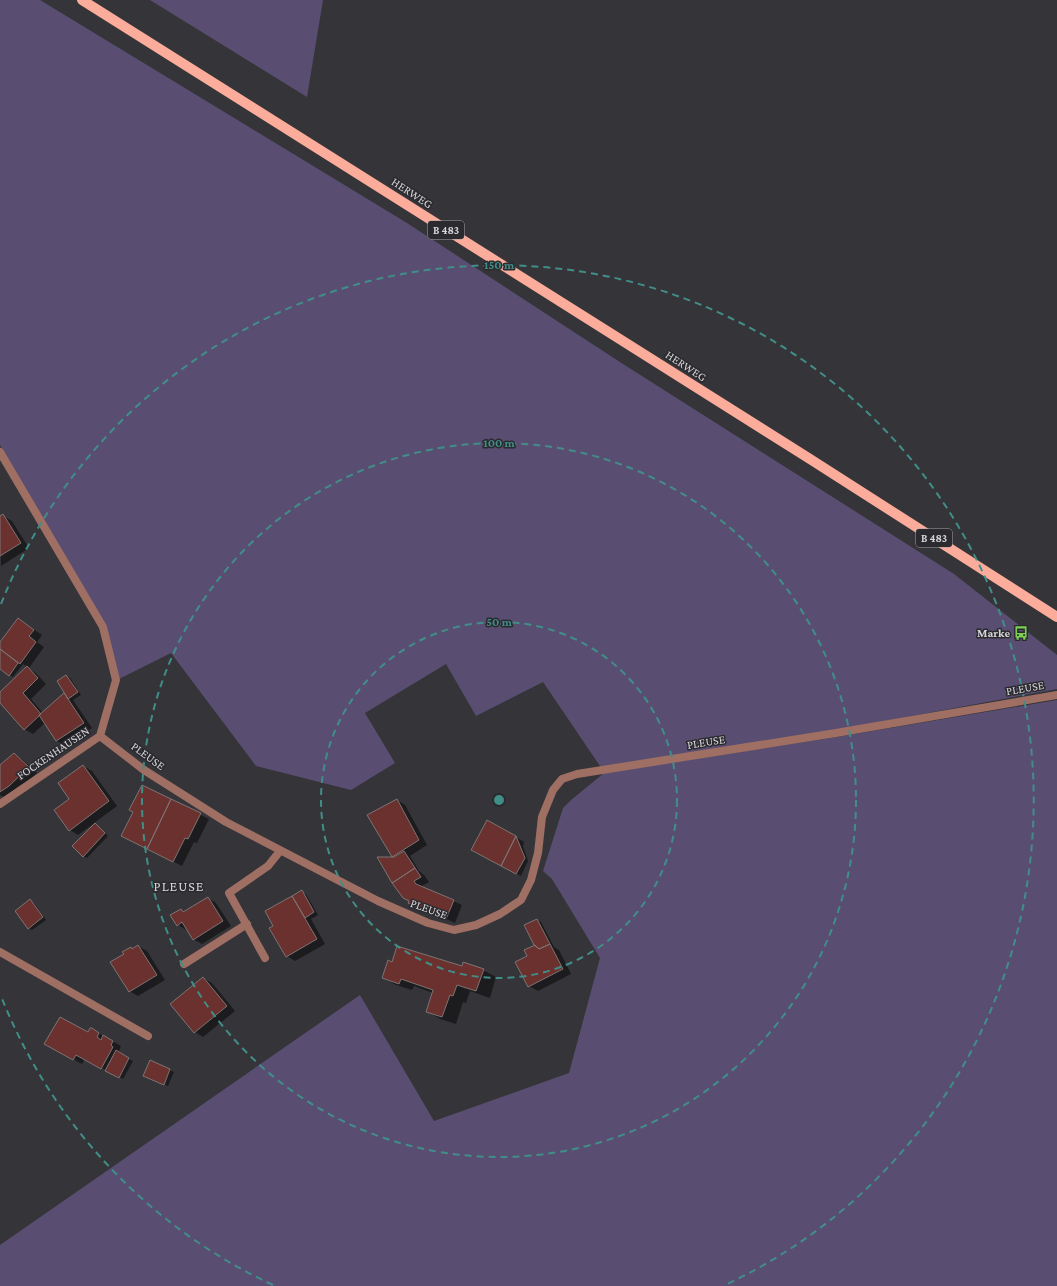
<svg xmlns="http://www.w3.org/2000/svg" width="1057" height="1286" font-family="'Crimson Pro',serif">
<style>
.green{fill:#594e71}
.shadow{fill:#0007}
.building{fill:#6b312f;stroke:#7c7474}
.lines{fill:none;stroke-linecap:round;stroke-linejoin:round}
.service{stroke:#9f6f64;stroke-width:8}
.minor{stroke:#9f6f64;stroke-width:8}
.primary{stroke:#fcac9b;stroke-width:10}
.ring{fill:none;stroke:#418e89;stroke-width:2;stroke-dasharray:7 5}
.labels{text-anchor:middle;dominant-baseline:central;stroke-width:3;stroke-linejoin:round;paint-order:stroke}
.shield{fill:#2b2a2f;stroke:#a3a2a6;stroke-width:1}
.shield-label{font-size:11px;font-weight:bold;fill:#d6d6d9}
.street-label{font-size:12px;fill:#d6d6d9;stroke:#2b2a2f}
.poi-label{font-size:12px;font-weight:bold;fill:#d6d6d9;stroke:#2b2a2f;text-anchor:end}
.quarter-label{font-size:14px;letter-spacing:1px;fill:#d6d6d9;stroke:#2b2a2f}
.centre{fill:#418e89;stroke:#2b2a2f;stroke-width:2}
.ring-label{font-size:12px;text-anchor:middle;font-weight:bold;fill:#418e89;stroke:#2b2a2f;stroke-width:3;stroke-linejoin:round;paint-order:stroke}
</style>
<rect width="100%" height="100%" fill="#353439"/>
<!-- green -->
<path class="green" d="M 0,0 L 40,0 L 407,223 L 623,364 L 954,574 L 1057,655 L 1057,689 L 836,730 L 602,769 L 543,682 L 476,716 L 446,664 L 365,713 L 395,763 L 351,790 L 256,766 L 171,653 L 119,679 L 105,625 L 0,445 Z
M 150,0 L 323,0 L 307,97 Z
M 1057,700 L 1057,1286 L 0,1286 L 0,1245 L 360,995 L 434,1121 L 569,1073 L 600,958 L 552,879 L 543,871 L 563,808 L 571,800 L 604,773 L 837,737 Z"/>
<!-- shadow -->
<path class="shadow" d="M 3,516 L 12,521 L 29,548 L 1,566 L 0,518 Z
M 19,619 L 42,635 L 37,642 L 44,647 L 29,668 L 36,673 L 46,684 L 31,699 L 43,713 L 64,694 L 67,696 L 66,676 L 70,678 L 81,695 L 73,700 L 92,728 L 66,746 L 57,741 L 45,723 L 33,734 L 24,729 L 0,702 L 0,693 L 28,667 L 23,664 L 13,677 L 0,668 L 0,643 Z
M 14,754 L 22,759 L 37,773 L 18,790 L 6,798 L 0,795 L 0,766 Z
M 83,766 L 92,771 L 117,806 L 78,835 L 70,830 L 70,799 Z
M 142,786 L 209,819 L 197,843 L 194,842 L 182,866 L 122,836 L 134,812 Z
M 397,800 L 405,805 L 427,845 L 410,856 L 419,871 L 424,875 L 429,882 L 422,886 L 424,888 L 462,905 L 455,923 L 409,902 L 396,858 L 392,856 Z
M 99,827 L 108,836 L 87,858 L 83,856 Z
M 516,837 L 524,842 L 523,846 L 528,861 L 521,876 L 481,855 Z
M 302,892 L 306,894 L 318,915 L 311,919 L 325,944 L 295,961 L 287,956 L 275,926 L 266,912 Z
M 208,898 L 216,903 L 231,926 L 202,944 L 193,939 L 187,929 L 186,930 L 178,925 L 181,910 L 185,912 Z
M 30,901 L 34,903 L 46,920 L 32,930 L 28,928 Z
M 537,920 L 541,922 L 554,947 L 559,950 L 571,974 L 538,991 L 529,986 L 529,956 L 535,946 Z
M 138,946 L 147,951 L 165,980 L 138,996 L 129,991 L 133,949 Z
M 392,963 L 462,967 L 483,970 L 496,977 L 490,998 L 470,991 L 466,1003 L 463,1002 L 456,1024 L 440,1019 L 427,1011 L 433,993 L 414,986 L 412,990 L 396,985 L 383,978 Z
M 203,978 L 212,983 L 235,1011 L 203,1037 L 195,1032 Z
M 91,1029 L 121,1046 L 119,1051 L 121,1052 L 120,1054 L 133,1061 L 123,1079 L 85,1059 L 82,1064 L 46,1044 L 89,1033 Z
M 150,1061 L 174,1072 L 168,1086 L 148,1078 Z"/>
<!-- building -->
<path class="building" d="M 3,514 L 21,543 L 0,556 L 0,516 Z
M 18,618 L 34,630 L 29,636 L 36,642 L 20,664 L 0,649 L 0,642 Z
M 0,649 L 18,663 L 9,676 L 0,669 Z
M 27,666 L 38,678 L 23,693 L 41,714 L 24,730 L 0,703 L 0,692 Z
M 66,675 L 78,692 L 68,699 L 57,681 Z
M 64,693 L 84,723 L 56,741 L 39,715 Z
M 14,753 L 29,767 L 9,786 L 0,792 L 0,765 Z
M 83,765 L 109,801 L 69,831 L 54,810 L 69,799 L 58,783 Z
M 142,785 L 171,799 L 147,849 L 121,836 L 133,812 L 129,810 Z
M 171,799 L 201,813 L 188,839 L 185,838 L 173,862 L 147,849 Z
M 397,799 L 419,840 L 392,857 L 367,815 Z
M 487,820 L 516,836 L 501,866 L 471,850 Z
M 95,823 L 105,833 L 83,857 L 72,846 Z
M 516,836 L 525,858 L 516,874 L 501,866 Z
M 404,851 L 415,868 L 392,883 L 377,857 L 394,857 Z
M 415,868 L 421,877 L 414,881 L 416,884 L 454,900 L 446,919 L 408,903 L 409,901 L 403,898 L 392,883 Z
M 302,890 L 314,912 L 305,918 L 292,896 Z
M 292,896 L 317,939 L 286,957 L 269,928 L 273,926 L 265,911 Z
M 208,897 L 223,921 L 193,940 L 182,922 L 177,926 L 170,915 L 181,909 L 183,912 Z
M 30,899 L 43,917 L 28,929 L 15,911 Z
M 537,919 L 550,944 L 539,949 L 534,945 L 524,925 Z
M 550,944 L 563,969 L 528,987 L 515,962 L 527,956 L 524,950 L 535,945 L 539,949 Z
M 138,945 L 157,975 L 129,992 L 110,962 L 124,954 L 122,952 L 131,947 L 132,949 Z
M 397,946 L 462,966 L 463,962 L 484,969 L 476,991 L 457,985 L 453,996 L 450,995 L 442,1017 L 426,1012 L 433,990 L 401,979 L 399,984 L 382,978 L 388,960 L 392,962 Z
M 203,977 L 227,1006 L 194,1033 L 170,1004 Z
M 60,1017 L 88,1032 L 90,1028 L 92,1028 L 99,1033 L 97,1037 L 101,1040 L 103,1035 L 113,1041 L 111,1045 L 113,1047 L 101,1069 L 76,1055 L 73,1060 L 44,1044 Z
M 116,1050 L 129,1058 L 119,1078 L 105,1071 Z
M 150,1060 L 170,1069 L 164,1085 L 143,1076 Z"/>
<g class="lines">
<!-- service -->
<path class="service" d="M 0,952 L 148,1036
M 265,958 L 229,893 L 268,866 L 280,851
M 184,964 L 247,924"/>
<!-- minor -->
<path class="minor" d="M 0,452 L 103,627 L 116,680 L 100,736 L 144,770 L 226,822 L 378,901 L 428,923 L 454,930 L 476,925 L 500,914 L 521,900 L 531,880 L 538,853 L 542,817 L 553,790 L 562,779 L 577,774 L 836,733 L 1057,695
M 0,804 L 100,736"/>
<!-- primary -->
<path class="primary" d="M 82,0 L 810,459 L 1057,617"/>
</g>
<!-- distance rings -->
<g class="ring">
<circle cx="499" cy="800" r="178"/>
<circle cx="499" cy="800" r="357"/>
<path d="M273 1285A535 535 0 0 1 1 996M1 604A535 535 0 1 1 725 1285"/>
</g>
<!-- icons -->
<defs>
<symbol id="bus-bare" viewBox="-9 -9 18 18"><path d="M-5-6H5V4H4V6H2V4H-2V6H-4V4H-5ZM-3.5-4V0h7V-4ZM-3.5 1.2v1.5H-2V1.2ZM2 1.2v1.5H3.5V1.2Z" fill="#7cd154" stroke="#2b2a2f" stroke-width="2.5" paint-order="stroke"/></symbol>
</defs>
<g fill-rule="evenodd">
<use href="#bus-bare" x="1011" y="623" width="20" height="20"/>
</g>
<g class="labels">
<!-- shield labels -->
<g class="shield">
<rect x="428" y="221" width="36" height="18" rx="3"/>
<rect x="916" y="529" width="36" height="18" rx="3"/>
</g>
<g class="shield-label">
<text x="446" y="230">B 483</text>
<text x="934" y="538">B 483</text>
</g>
<!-- street labels -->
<g class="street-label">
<text transform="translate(412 193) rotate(33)">HERWEG</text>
<text transform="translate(686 366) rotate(33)">HERWEG</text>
<text transform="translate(1025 688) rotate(-10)">PLEUSE</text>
<text transform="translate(706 742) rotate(-9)">PLEUSE</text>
<text transform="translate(53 753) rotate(-34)">FOCKENHAUSEN</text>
<text transform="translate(148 756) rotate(36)">PLEUSE</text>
<text transform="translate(429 909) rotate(20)">PLEUSE</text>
</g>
<!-- poi labels -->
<g class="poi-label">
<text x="1010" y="633">Marke</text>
</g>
<!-- quarter labels -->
<g class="quarter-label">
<text x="179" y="886">PLEUSE</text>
</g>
</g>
<circle cx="499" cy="800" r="6" class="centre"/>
<g class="ring-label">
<text x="499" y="269">150 m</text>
<text x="499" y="447">100 m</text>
<text x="499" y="626">50 m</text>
</g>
</svg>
